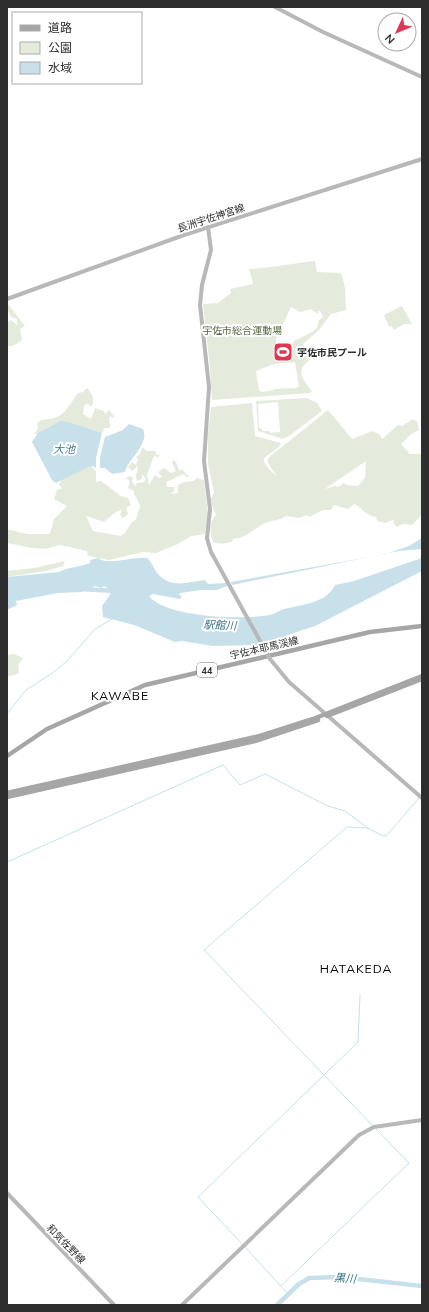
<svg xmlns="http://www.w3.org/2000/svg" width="429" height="1312" font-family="Mulish,'Noto Sans JP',sans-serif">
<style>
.green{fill:#e5ebdc;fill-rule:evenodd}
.water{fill:#c8e0ea}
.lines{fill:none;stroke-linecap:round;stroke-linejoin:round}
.stream{stroke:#c8e0ea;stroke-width:1}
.river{stroke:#c8e0ea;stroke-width:4.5}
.secondary{stroke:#b8b8b8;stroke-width:4}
.primary{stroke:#a6a6a6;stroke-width:4.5}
.secondary-bridge{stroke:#b8b8b8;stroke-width:4}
.labels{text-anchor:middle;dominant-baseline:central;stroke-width:4;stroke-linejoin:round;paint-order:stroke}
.shield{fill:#fff;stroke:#6d6d6d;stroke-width:1}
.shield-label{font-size:9px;font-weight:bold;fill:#2e2e2e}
.street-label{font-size:10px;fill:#2e2e2e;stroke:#fff}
.park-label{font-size:10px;fill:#55673d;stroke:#fff}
.poi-label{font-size:10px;font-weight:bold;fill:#2e2e2e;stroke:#fff;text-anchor:start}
.water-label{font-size:11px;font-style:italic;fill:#3f768c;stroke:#fff}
.quarter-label{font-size:12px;letter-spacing:1px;fill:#000;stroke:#fff}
</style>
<rect width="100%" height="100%" fill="#fff"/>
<!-- green -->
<path class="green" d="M 315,261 L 317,272 L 341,273 L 345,287 L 346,310 L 331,314 L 319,330 L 303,344 L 312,358 C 295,370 301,377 312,391 L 310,393 L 212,400 L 210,368 L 203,304 L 218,303 L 231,293 L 230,289 L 253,284 L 249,269 C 272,268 293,263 315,261 ZM 291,307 L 300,312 L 311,309 L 318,314 L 318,311 L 320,311 L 323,317 L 319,320 L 317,328 L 312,332 L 294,341 L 291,346 L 280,349 L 277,347 L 276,340 ZM 295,362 L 299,386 L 296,388 L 274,389 L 274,390 L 262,392 L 259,390 L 256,371 L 274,364 Z
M 7,303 L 25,326 L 20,329 L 22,340 L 13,346 L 7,346 L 7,323 L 11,320 L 17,325 L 17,319 L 11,317 L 7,309 Z
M 402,306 L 412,324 L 404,324 L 394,330 L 392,326 L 389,327 L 384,315 Z
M 87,388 C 92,394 96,400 91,407 L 87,403 L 84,406 L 83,414 L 91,419 L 95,408 L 104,411 L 105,414 L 109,410 L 114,416 L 113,418 L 110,416 L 109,421 L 111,425 L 109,428 L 104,428 L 103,432 L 99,434 L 35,434 L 38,428 L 37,424 L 41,420 C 65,418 64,412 78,393 L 83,392 Z
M 307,398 L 317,403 L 322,411 L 289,436 L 283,439 L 258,431 L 256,401 ZM 278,402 L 280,432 L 270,433 L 270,431 L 263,431 L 259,427 L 258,404 Z
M 252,403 L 255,436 L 281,443 C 274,458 249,453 277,476 L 268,463 L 268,458 L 328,410 L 352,439 L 372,431 L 379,434 L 382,439 L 398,425 L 402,426 L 413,419 L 417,421 L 419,430 L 410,435 L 401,444 L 410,454 L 422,454 L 422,517 L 421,516 L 412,525 L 403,524 L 396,527 L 393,520 L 385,523 L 377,521 L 376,517 C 366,516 361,507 354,504 L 348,509 L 334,505 L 331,510 L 323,510 L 309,517 L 307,515 L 299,518 L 286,516 C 280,521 272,520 265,523 C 253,529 247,538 233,539 L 232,542 C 225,543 221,545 213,542 C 210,534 208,523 216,515 L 212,506 L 211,499 L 214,492 L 208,464 L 208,435 L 211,407 ZM 366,461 L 365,478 L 358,486 L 347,485 L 344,483 L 338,487 L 335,486 L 325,489 Z
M 142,447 L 147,451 L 155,451 L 157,455 L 160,455 L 158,458 L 155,455 C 151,461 151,467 147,474 L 149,485 L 155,475 L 159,478 L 162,477 L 158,472 L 164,468 L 171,473 L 176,471 L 172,463 L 173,460 L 176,462 L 179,470 L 183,470 L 189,477 L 186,477 L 184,474 L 166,482 L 167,487 L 175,487 L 174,492 L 170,494 L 178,493 L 178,485 L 184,482 L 193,481 L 197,478 L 204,480 L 208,515 L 205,534 L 191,536 L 178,544 L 156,553 L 143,552 L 109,560 L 88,556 L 87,551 L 60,545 L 46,549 L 32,548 L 7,543 L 7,529 L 27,534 L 50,534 L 54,519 L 67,506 L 54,499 L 57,490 L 62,488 L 59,485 L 61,480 L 90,465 L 96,471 L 96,482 L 101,481 L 121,496 L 128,498 L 131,505 L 126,508 L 128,514 L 123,518 L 120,515 L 122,510 L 117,511 L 104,522 L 86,516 L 93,531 L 121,536 C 128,531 129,524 136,519 L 140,506 L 136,497 L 134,496 L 134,491 L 128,488 L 130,481 L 126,478 L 129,476 L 133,478 L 132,481 L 135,486 L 137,483 L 144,482 L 146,479 L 142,474 L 142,479 L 137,481 L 136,476 L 138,467 L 136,466 L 136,468 L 132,471 L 128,467 L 132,462 L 136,465 L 137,461 L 139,461 L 136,457 L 140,454 Z
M 65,561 L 63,566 L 46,571 L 7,577 L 7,571 L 34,568 Z
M 14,654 L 23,658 L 18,665 L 19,673 L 7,677 L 7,655 Z"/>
<!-- water -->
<path class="water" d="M 61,421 C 69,421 93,431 102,433 L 96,458 L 96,468 L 93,466 L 88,467 L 56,483 L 52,480 L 32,442 L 38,433 Z
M 129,424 L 143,429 C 150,444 128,459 125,472 L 112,474 L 105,468 L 100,468 L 100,457 L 105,437 L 123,430 Z
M 422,538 L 422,549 L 399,551 L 232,585 L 231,582 L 386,554 L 409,546 Z
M 422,556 L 422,571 L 315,626 L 258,645 L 212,646 L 183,641 L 175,642 L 134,625 L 103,617 L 102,606 L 110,595 L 109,589 L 104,586 L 101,588 L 95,586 L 81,592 L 58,593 L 16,601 L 17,605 L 7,610 L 7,577 L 59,572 C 69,567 80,567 90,563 L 90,560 L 98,558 C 108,566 134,556 147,558 C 153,563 153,568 158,574 C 172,589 187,582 205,580 L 208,584 L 226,583 L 227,586 L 217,590 L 201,590 L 180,593 L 179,594 L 182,597 L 180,599 L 153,594 L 149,596 C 166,618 248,621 273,614 C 276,613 279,611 281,610 C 300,604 325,605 335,585 L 354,581 L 419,559 Z"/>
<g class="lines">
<!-- stream -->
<path class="stream" d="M 7,714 L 26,690 L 54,672 L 67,661 L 95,629 L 112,619
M 368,828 L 347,827 L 204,950 L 373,1126
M 7,862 L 223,765 L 240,785 L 265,774 L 328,806 L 345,811 L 368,828 L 383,836 L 387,835 L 419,798
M 325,1074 L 358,1042 L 360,995
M 243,1245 L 198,1197 L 323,1076
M 245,1247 L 288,1294
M 281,1286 L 409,1163 L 375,1128"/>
<!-- river -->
<path class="river" d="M 80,589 L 115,591
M 277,1305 L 299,1284 L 309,1278 L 340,1277 L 422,1286"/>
<!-- secondary -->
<path class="secondary" d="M 275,7 L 323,32 L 422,77
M 7,299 L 184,235 L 422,159
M 207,538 L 210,509 L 204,461 L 209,387 L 200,305 L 202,285 L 211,250 L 208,227
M 270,659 L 289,682 L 422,798
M 7,1193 L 114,1305
M 182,1305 L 359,1135 L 374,1127 L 422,1120"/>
<!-- primary -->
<path class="primary" d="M 327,716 L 422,679
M 7,756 L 47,729 L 145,685 L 370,632 L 422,626
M 7,793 L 260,736 L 313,719 L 422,676
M 7,797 L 255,741 L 318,720"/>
<!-- secondary-bridge -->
<path class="secondary-bridge" d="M 207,538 L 211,552 L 270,659"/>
</g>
<!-- icons -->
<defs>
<symbol id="stadium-square" viewBox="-11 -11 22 22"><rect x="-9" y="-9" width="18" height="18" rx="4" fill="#de3653" stroke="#fff"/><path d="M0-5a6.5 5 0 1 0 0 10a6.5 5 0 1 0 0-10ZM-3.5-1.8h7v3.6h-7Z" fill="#fff"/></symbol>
</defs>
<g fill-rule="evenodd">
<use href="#stadium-square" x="272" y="341" width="22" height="22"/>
</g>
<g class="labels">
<!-- shield labels -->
<rect class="shield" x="197" y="663" width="20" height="14" rx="3"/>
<g class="shield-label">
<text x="207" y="670">44</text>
</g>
<!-- street labels -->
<g class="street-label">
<text transform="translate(211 218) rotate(-18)">長洲宇佐神宮線</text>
<text transform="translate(264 648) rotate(-13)">宇佐本耶馬渓線</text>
<text transform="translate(66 1244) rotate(46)">和気佐野線</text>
</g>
<!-- park labels -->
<g class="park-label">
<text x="242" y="330">宇佐市総合運動場</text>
</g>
<!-- poi labels -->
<g class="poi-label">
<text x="297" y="352">宇佐市民プール</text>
</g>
<!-- water labels -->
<g class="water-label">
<text x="64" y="449">大池</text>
<text transform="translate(220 625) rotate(2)">駅館川</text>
<text transform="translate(345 1278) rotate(4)">黒川</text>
</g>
<!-- quarter labels -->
<g class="quarter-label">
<text x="120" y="695">KAWABE</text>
<text x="356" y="968">HATAKEDA</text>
</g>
</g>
<!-- border -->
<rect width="429" height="1312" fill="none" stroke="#2e2e2e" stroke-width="16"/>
<!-- legend -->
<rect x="12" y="12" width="130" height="72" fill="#ffffff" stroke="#ababab"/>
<rect x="20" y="25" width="20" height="6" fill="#a6a6a6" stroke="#ababab"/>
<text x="48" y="32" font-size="12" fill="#2e2e2e">道路</text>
<rect x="20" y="42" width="20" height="12" fill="#e5ebdc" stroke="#ababab"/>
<text x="48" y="52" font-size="12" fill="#2e2e2e">公園</text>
<rect x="20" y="62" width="20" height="12" fill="#c8e0ea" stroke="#ababab"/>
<text x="48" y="72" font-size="12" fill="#2e2e2e">水域</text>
<!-- north arrow -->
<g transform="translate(397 32) rotate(226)"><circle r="19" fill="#ffffff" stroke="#ababab"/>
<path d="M0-3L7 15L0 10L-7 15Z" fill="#de3653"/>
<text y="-6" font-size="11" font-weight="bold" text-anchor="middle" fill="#2e2e2e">N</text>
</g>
</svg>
